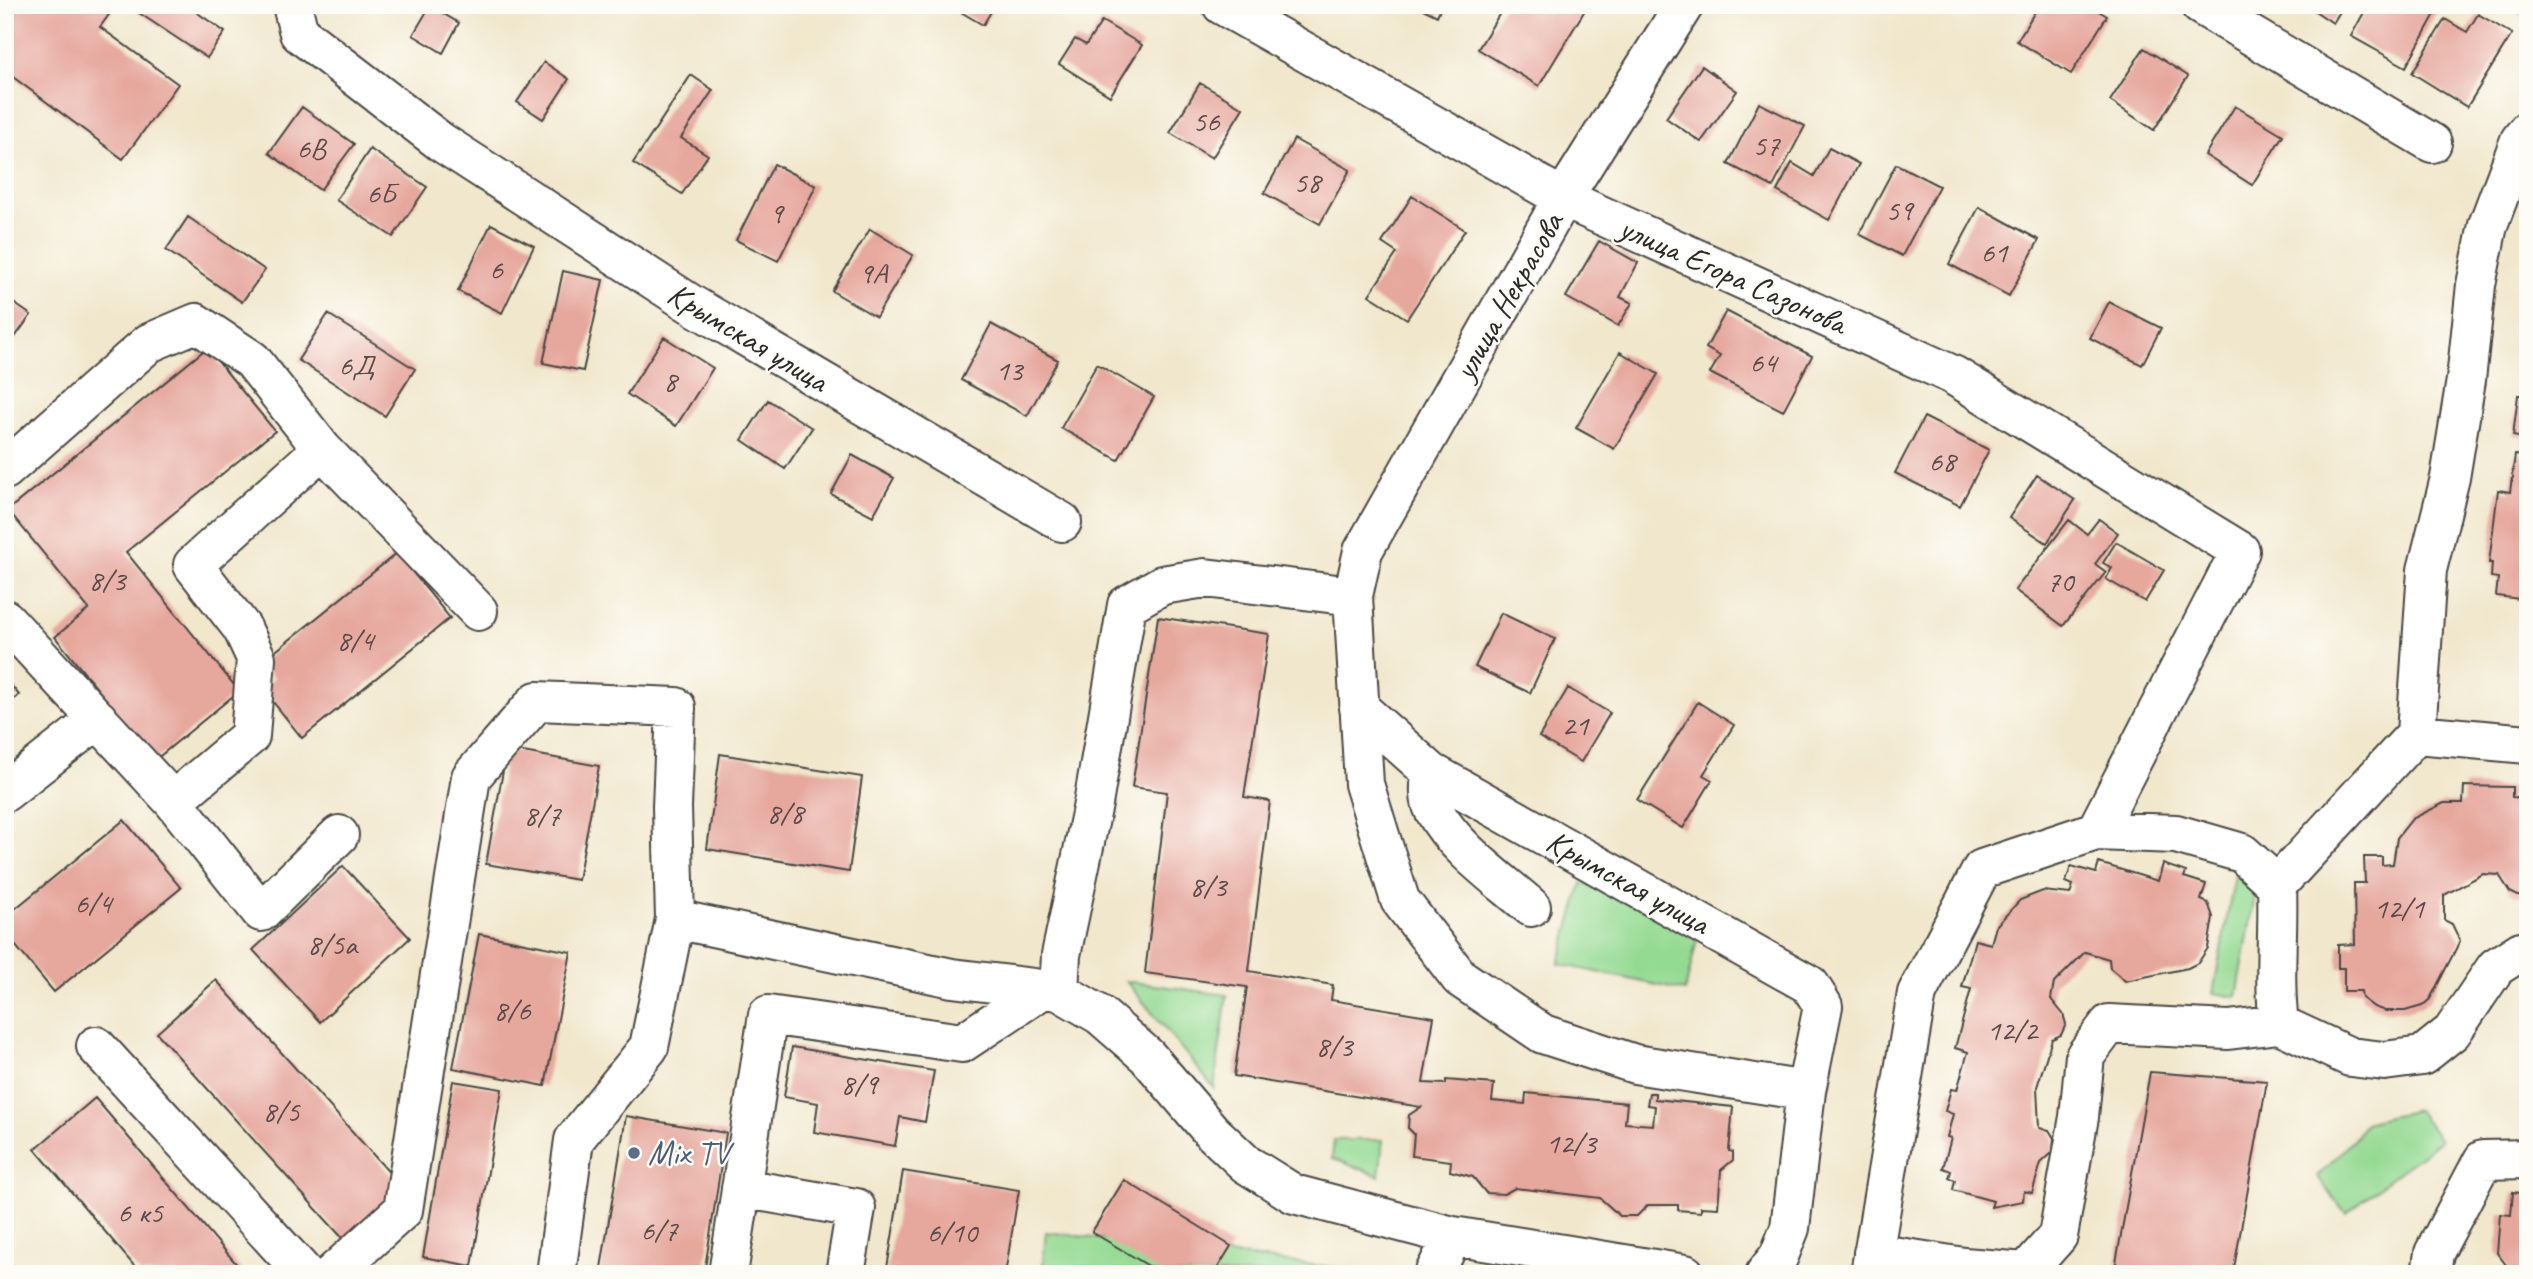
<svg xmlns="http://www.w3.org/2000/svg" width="2533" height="1279" font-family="Caveat,sans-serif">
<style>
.green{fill:#95da93;stroke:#60825f;stroke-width:2}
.building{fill:#e6a79d}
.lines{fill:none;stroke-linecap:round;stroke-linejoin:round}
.minor-casing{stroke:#494743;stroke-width:42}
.minor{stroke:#fff;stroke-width:38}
.service-dot{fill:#5c6f8a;stroke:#fdfcf7;stroke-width:2.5}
.labels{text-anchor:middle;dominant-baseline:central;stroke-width:5;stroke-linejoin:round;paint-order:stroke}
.number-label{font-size:30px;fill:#5a4a48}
.street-label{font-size:33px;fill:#2b2b2b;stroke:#fdfcf7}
.service-label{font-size:33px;fill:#4e5e75;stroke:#fdfcf7;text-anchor:start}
</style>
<rect width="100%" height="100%" fill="#fdfcf7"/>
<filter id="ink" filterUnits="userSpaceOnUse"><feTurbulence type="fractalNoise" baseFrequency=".0143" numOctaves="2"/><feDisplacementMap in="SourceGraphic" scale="14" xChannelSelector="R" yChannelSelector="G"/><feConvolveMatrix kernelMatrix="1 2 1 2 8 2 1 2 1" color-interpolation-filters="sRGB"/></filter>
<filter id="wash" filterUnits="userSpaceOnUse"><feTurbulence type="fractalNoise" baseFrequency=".00686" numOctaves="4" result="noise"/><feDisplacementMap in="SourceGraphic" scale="28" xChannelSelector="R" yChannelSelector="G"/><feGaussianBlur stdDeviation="1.57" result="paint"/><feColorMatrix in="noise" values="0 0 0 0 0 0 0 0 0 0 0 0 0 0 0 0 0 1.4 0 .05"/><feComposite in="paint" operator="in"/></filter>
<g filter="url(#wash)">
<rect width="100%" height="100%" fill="#f1e7cc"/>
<!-- green -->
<path class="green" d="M 2235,875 L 2258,879 L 2237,997 L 2213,993 Z
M 1582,883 L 1699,931 L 1685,991 L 1559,964 Z
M 1126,981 L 1227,995 L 1214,1088 Z
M 2417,1110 L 2440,1140 L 2346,1213 L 2317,1177 L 2355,1138 L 2365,1123 Z
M 1334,1140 L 1383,1140 L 1379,1176 L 1332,1158 Z
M 1046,1232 L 1355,1270 L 1351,1274 L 1042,1274 Z"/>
<g id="blocks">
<!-- building -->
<path class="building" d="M 7,5 L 116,5 L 100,27 L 178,84 L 123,159 L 5,71 Z
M 127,5 L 186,5 L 225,32 L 207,58 Z
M 949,5 L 995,5 L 983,25 Z
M 1415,5 L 1442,5 L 1437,16 Z
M 1505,5 L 1519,5 L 1525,9 L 1528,5 L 1588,5 L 1539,86 L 1478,49 Z
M 2039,5 L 2089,5 L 2107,16 L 2071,74 L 2017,41 Z
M 2306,5 L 2344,5 L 2333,23 Z
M 2368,5 L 2440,5 L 2406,67 L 2351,36 Z
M 2505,5 L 2528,5 L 2528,10 L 2523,17 Z
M 430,6 L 459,23 L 443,53 L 413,35 Z
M 2478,14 L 2512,34 L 2467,107 L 2412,73 L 2445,19 L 2467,32 Z
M 1102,21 L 1142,45 L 1110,96 L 1059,64 L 1075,39 L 1086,45 Z
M 2144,48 L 2188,76 L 2154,130 L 2110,101 Z
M 544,62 L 569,79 L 543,119 L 517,102 Z
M 1702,66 L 1737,91 L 1701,142 L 1666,118 Z
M 691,75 L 713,90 L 681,138 L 708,155 L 682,194 L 633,163 Z
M 1200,83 L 1243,108 L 1212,158 L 1170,133 Z
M 1759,103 L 1805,126 L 1773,187 L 1728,164 Z
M 2235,106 L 2283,135 L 2252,185 L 2205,155 Z
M 302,107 L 354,144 L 320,190 L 269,153 Z
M 1294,139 L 1350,170 L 1320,224 L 1264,193 Z
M 1829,148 L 1859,164 L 1829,220 L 1777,191 L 1792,163 L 1814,176 Z
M 370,149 L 427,187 L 393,237 L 336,200 Z
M 774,164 L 816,186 L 778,261 L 736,240 Z
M 1896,164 L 1939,186 L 1902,256 L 1859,234 Z
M 1412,196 L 1465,230 L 1407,319 L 1369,295 L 1397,253 L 1382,243 Z
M 1979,207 L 2039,240 L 2009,296 L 1949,264 Z
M 188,217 L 265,270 L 242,302 L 166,250 Z
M 491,224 L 534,246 L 502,313 L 458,291 Z
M 870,229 L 913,255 L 876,317 L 832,291 Z
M 1599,241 L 1638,263 L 1620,297 L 1632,303 L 1618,326 L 1566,297 Z
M 563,271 L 603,280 L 583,371 L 543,363 Z
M 5,297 L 31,315 L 5,351 Z
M 2109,302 L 2161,328 L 2142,365 L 2090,338 Z
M 1726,311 L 1812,356 L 1783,411 L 1710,373 L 1720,356 L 1706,348 Z
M 328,314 L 415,369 L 385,416 L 298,360 Z
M 991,324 L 1058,360 L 1027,416 L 961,380 Z
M 664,337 L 713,368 L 676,426 L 627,394 Z
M 207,348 L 275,431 L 126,552 L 239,691 L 155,760 L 55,637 L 89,609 L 8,510 Z
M 1620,352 L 1658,374 L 1614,449 L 1576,428 Z
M 1097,364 L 1154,397 L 1118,460 L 1061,428 Z
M 2524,377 L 2528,377 L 2528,600 L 2496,596 L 2498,578 L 2491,577 L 2492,563 L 2489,563 L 2498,490 L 2510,492 L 2515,455 L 2522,456 L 2524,438 L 2513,436 L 2518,395 L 2524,395 Z
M 768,400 L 812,428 L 785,469 L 742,440 Z
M 1924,417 L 1989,450 L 1960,506 L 1895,473 Z
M 852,455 L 894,478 L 873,516 L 831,494 Z
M 2037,475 L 2075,500 L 2047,543 L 2009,518 Z
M 2099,519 L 2118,533 L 2095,564 L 2106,572 L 2063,626 L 2015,590 L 2069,520 L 2087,534 Z
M 2116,542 L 2164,570 L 2145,602 L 2106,579 L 2112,568 L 2103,563 Z
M 397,553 L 450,618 L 302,738 L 262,688 L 274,679 L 261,663 Z
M 1501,613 L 1555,639 L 1530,693 L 1475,667 Z
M 1158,617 L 1269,634 L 1244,797 L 1270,801 L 1249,971 L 1333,985 L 1331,1000 L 1434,1017 L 1423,1083 L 1446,1084 L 1446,1080 L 1494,1084 L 1492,1101 L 1525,1104 L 1526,1093 L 1627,1103 L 1625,1123 L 1653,1125 L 1655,1106 L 1647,1105 L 1649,1093 L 1655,1093 L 1655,1099 L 1733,1107 L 1729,1151 L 1733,1152 L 1733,1160 L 1721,1170 L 1718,1208 L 1701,1207 L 1701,1212 L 1678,1210 L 1678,1205 L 1648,1205 L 1637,1216 L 1620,1216 L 1600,1198 L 1515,1188 L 1504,1194 L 1486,1193 L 1473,1177 L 1450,1171 L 1451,1161 L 1412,1156 L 1414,1134 L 1408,1128 L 1409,1115 L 1421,1107 L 1234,1076 L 1247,987 L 1145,973 L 1167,792 L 1132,787 Z
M 5,678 L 19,695 L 5,707 Z
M 1568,688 L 1610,713 L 1581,762 L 1539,737 Z
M 1698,702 L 1734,725 L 1703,775 L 1712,780 L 1683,828 L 1637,800 Z
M 507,749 L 599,766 L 578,880 L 486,864 Z
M 720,754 L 862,777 L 849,872 L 707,849 Z
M 2464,786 L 2512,787 L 2512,797 L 2528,798 L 2528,896 L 2518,896 L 2510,892 L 2499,875 L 2483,874 L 2444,895 L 2444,920 L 2452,924 L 2460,941 L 2430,999 L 2422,1006 L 2405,1011 L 2385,1011 L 2374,1007 L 2362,998 L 2361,991 L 2344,991 L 2344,968 L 2338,968 L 2338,945 L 2355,944 L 2354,883 L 2365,883 L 2364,857 L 2382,857 L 2382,865 L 2393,864 L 2397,838 L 2412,819 L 2444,803 L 2463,803 Z
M 124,820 L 181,888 L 54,992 L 5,933 L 5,917 Z
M 2099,863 L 2158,881 L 2163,864 L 2186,872 L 2184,877 L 2206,884 L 2201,900 L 2208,903 L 2213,917 L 2208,948 L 2198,963 L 2188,968 L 2125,981 L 2110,968 L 2109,959 L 2085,952 L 2054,983 L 2051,999 L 2063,1014 L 2066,1024 L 2061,1035 L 2052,1039 L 2037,1087 L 2039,1128 L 2049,1130 L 2054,1138 L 2053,1152 L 2041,1163 L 2032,1193 L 2024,1191 L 2023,1201 L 1991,1207 L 1993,1201 L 1953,1190 L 1955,1180 L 1949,1178 L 1951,1171 L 1943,1168 L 1951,1138 L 1947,1137 L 1953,1114 L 1945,1111 L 1951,1089 L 1957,1090 L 1968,1052 L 1955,1048 L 1971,989 L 1962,987 L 1975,940 L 1991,944 L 1996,926 L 2020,900 L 2043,891 L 2070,894 L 2073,885 L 2066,882 L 2071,866 L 2096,873 Z
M 343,866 L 410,938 L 320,1022 L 253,950 Z
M 479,934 L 571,952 L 545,1086 L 453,1068 Z
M 216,980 L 404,1189 L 346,1242 L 157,1033 Z
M 792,1047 L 934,1071 L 925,1122 L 900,1117 L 895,1146 L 814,1132 L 818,1103 L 784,1097 Z
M 2150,1072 L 2267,1081 L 2233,1274 L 2114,1274 Z
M 453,1081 L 502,1089 L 472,1266 L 423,1257 Z
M 95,1098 L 245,1274 L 141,1274 L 35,1149 Z
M 626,1116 L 726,1133 L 704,1274 L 600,1274 Z
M 903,1171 L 1019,1190 L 1005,1274 L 886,1274 Z
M 1124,1180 L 1231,1246 L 1214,1274 L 1162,1274 L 1092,1232 Z
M 2513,1192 L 2528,1194 L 2528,1274 L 2513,1274 L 2497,1253 L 2500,1214 L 2511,1215 Z"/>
</g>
</g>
<g filter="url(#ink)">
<use href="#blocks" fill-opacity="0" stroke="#494743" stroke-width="2"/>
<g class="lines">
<defs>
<path id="minor" d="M 292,5 L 299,33 L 441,142 L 694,306 L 1062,522
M 1222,5 L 1563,198 L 1953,375 L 2240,551 L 2096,831
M 2200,5 L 2432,143
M 2528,130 L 2520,140 L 2488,225 L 2476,285 L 2466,380 L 2450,478 L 2427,570 L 2416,734 L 2277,885 C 2279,933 2273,977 2279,1024 L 2350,1057 L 2384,1061 L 2422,1056 L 2452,1032 L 2496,967 L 2521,951 L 2528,951
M 5,470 L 149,343 L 196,323 L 252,360 L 322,449 L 478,611
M 1353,596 L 1363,551 L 1563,198 L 1684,5
M 5,619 L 173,801 L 261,912 L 339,835
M 1359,708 L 1431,772 L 1810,985 L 1823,1006 L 1806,1091 L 1790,1228 L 1779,1256 L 1765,1274
M 2416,734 L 2528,744
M 1431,772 C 1430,784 1428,798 1434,810 C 1454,848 1499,879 1531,907
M 5,792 L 98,719
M 173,801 L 250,736 L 256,658 L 242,628 L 193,565 L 322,449
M 1059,991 L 1061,955 L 1093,804 L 1127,605 L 1162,585 L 1205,578 L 1353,596 L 1364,784 L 1400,900 L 1460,978 L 1543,1034 L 1635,1064 L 1806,1091
M 96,1046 L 305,1274
M 741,1188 L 856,1208 L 845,1274
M 1873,1253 L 1964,1267 L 2026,1272 L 2058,1236 L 2079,1117 L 2085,1056 L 2109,1024 L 2228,1030 L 2279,1024
M 332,1274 L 403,1210 L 471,777 L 537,701 L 676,707 L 672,807 L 675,919
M 556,1274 L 574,1140 L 649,1047 L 675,919 L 952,978 L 1059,991 L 1100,1015 L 1147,1056 L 1211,1131 L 1246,1164 L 1294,1194 L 1453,1236 L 1685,1274
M 728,1274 L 768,1015 L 962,1043 L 1043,989
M 1434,1274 L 1453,1236
M 1870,1274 L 1917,993 L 1982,869 L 2096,831 L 2176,834 L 2242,853 L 2277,885
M 2431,1274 L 2434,1253 L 2483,1160 L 2528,1159"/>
</defs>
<!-- minor casing -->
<use href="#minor" class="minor-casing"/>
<!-- minor -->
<use href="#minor" class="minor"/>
</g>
</g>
<!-- markers -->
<circle class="service-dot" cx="634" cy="1153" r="7"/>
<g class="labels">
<!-- number labels -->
<g class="number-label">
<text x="1206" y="121">56</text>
<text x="1766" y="145">57</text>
<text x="311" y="148">6В</text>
<text x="1307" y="182">58</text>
<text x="381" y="193">6Б</text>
<text x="1899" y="210">59</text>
<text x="776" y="213">9</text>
<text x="1994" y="252">61</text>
<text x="496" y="269">6</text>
<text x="873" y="273">9А</text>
<text x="1763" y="362">64</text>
<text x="356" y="365">6Д</text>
<text x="1009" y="370">13</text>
<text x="670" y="381">8</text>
<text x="1942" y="461">68</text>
<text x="107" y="580">8/3</text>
<text x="2060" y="581">70</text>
<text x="355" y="640">8/4</text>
<text x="1575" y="725">21</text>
<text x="785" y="813">8/8</text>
<text x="542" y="815">8/7</text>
<text x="1208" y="886">8/3</text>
<text x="93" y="903">6/4</text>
<text x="2399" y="908">12/1</text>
<text x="332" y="944">8/5а</text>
<text x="512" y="1010">8/6</text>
<text x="2012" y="1030">12/2</text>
<text x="1334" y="1046">8/3</text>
<text x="859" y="1084">8/9</text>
<text x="281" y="1111">8/5</text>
<text x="1571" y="1143">12/3</text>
<text x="140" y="1212">6 к5</text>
<text x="659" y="1230">6/7</text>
<text x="952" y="1232">6/10</text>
</g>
<!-- street labels -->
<g class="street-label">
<text transform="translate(1733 275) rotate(24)">улица Егора Сазонова</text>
<text transform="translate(1508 296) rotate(-60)">улица Некрасова</text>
<text transform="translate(748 337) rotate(31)">Крымская улица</text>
<text transform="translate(1628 882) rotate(29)">Крымская улица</text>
</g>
<!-- service labels -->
<g class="service-label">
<text x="648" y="1153">Mix TV</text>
</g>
</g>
<!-- margin -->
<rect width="2533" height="1279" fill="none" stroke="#fdfcf7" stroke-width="28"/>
</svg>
